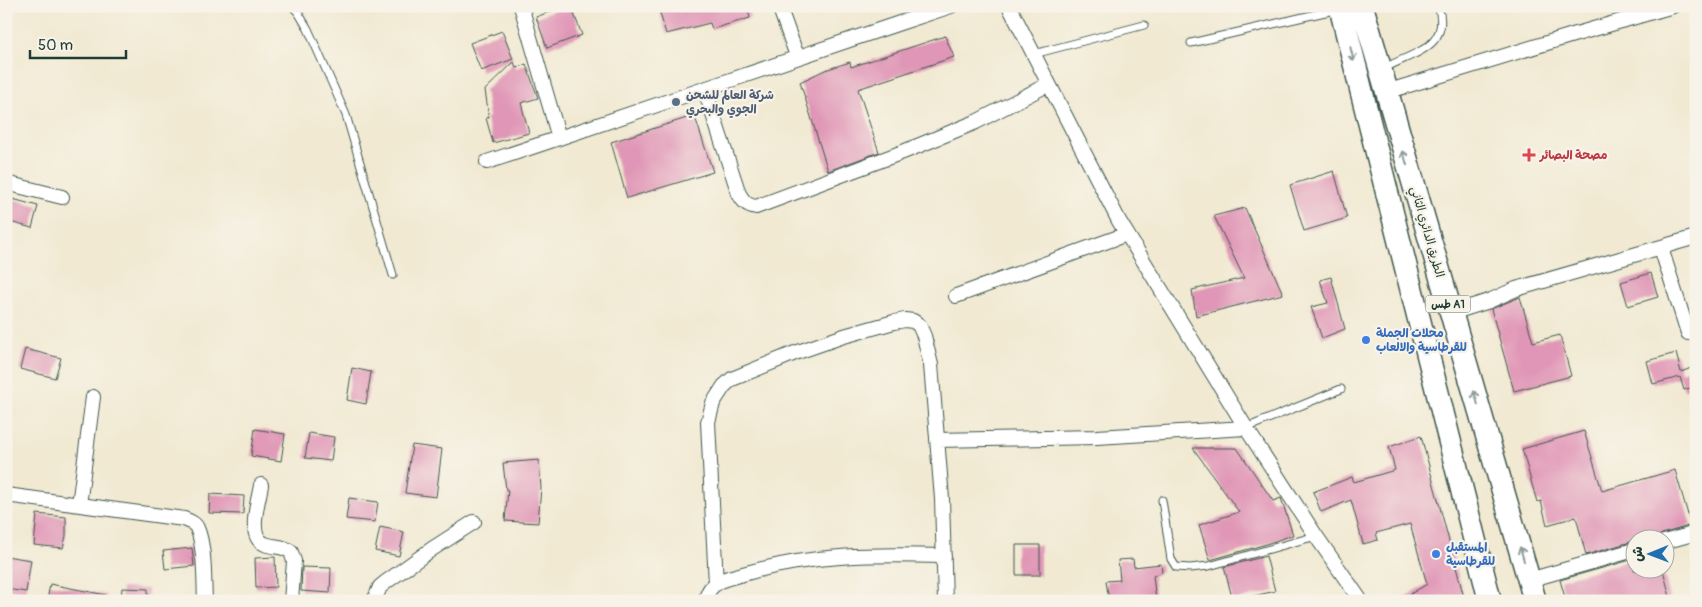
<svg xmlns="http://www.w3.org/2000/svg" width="1702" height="607" font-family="Pangolin,'Playpen Sans Arabic',sans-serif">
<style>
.building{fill:#e096b6}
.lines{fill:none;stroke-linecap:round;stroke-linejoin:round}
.service-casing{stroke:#3e574c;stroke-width:9}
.minor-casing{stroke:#3e574c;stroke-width:16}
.trunk-casing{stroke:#3e574c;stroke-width:25}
.service{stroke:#fff;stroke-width:7}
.minor{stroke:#fff;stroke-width:14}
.trunk{stroke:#fff;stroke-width:22}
.oneway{stroke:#8f9e9a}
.service-dot{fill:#5c6f8a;stroke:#f7f3e8;stroke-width:2}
.health-dot{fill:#e0444e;stroke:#f7f3e8;stroke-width:2}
.shop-dot{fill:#3f7fe0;stroke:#f7f3e8;stroke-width:2}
.labels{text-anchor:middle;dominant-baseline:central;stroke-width:4.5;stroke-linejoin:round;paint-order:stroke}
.shield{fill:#f7f3e8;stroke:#60746a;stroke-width:1}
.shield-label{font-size:11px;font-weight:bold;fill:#1f3d34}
.service-label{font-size:12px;font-weight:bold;fill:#4e5e75;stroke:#f7f3e8;text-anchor:start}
.health-label{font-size:12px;font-weight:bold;fill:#be3a42;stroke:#f7f3e8;text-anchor:start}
.street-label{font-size:12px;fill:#1f3d34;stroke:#f7f3e8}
.shop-label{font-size:12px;font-weight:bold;fill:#366cbe;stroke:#f7f3e8;text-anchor:start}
</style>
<rect width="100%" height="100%" fill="#f7f3e8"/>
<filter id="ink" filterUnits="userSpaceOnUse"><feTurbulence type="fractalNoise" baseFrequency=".02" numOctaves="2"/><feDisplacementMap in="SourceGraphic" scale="10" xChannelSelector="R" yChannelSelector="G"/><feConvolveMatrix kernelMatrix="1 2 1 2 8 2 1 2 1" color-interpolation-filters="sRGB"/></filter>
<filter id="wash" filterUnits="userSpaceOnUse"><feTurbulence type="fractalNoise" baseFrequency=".0096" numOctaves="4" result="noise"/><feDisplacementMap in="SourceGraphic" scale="20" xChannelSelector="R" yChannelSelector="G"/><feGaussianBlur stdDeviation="1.12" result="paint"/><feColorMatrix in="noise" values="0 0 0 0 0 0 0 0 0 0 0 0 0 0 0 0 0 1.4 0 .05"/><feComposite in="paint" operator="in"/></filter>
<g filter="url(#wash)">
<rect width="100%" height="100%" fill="#f1e9d2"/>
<g id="blocks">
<!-- building -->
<path class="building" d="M 565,6 L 571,6 L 582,35 L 547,48 L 536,17 Z
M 658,6 L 694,6 L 695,9 L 706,6 L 747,6 L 750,18 L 712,29 L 710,23 L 666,34 Z
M 502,31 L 513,59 L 481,71 L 470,43 Z
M 945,36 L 954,57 L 858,89 L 879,152 L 828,171 L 800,82 L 825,70 L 850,62 L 851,67 Z
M 514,62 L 516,68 L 526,64 L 538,98 L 521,103 L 529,133 L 493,143 L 486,118 L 489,117 L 485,90 Z
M 690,117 L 696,120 L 713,172 L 627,198 L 611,142 Z
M 1334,171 L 1347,218 L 1304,231 L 1290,185 Z
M 9,198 L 38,206 L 32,228 L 6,221 L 6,207 Z
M 1245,208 L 1283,294 L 1196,316 L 1192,290 L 1244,278 L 1214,216 Z
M 1651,273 L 1658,297 L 1628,306 L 1621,282 Z
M 1331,277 L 1345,329 L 1322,338 L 1311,307 L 1328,303 L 1320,280 Z
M 1520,297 L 1533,342 L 1560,335 L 1571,376 L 1514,391 L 1491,309 Z
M 25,349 L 61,358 L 55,378 L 20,369 Z
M 1676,353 L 1681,372 L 1696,366 L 1696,386 L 1684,390 L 1680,377 L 1653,384 L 1647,361 Z
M 352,368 L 371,372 L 366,404 L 347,400 Z
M 255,429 L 285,434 L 281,461 L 251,456 Z
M 1584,431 L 1602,491 L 1675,470 L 1691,525 L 1662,534 L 1653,540 L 1634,540 L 1634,541 L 1586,555 L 1576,517 L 1547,525 L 1541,501 L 1537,502 L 1522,449 Z
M 309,433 L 334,437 L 331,461 L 305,458 Z
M 1421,436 L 1465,601 L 1399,601 L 1427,584 L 1410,524 L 1376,533 L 1378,540 L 1363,544 L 1351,500 L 1321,512 L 1313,492 L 1352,477 L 1354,482 L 1395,470 L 1389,447 Z
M 412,445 L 442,449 L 436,497 L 405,493 Z
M 1193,448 L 1237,448 L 1273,501 L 1281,498 L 1293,535 L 1263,545 L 1210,560 L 1199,525 L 1239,512 Z
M 539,460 L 541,488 L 538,523 L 505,521 L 508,490 L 506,490 L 503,463 Z
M 210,494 L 244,496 L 243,514 L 209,513 Z
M 349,498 L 378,502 L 375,522 L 346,519 Z
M 37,514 L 66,517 L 66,536 L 63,548 L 34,545 Z
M 380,527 L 404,532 L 399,556 L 375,551 Z
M 1016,545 L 1040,545 L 1040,575 L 1016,575 Z
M 192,548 L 194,566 L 165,569 L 163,551 Z
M 6,556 L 31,560 L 26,592 L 6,589 Z
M 1266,556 L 1275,591 L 1233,601 L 1224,567 Z
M 275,557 L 276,587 L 256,588 L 255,558 Z
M 1133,559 L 1134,567 L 1161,564 L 1162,572 L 1153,576 L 1156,601 L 1109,601 L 1106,581 L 1120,580 L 1118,560 Z
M 1634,559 L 1634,570 L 1663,570 L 1671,601 L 1566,601 L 1560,580 Z
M 302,567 L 331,568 L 330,593 L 301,591 Z
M 50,584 L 106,595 L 106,601 L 47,601 Z
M 122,588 L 148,589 L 148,601 L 121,601 Z"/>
</g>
</g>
<g filter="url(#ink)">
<use href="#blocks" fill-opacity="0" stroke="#3e574c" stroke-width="1"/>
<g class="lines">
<defs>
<path id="service" d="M 292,6 L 298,12 L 308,29 L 346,115 L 393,275
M 1191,43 L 1338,9
M 1034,54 L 1144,25
M 1385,68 C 1411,53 1452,48 1438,6
M 1246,428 L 1341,389
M 1162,500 L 1171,559 L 1176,567 L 1190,568 L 1209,566 L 1316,536"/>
<path id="minor" d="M 521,6 L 559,138
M 779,6 L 797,56
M 1009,6 L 1119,221 L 1246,428 L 1316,536 L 1361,601
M 705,90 L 739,194 C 744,202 746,205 756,207 L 903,152 L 976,122 L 1049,84
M 1386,92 L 1573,35 L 1673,6
M 487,162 C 642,111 796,57 951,6
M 6,183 L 62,197
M 1661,248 L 1688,333
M 956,296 L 1127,234
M 1451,313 L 1489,301 L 1516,289 L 1696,237
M 937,440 L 1097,437 L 1246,428
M 261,485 C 259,500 246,537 265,544 C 274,548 283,545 291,552 L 294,561 L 291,601
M 6,495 L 184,519 C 189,521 195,523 197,528 C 205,546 204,581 205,601
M 79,505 L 93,397
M 1664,542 L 1696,533
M 1529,580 L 1634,550
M 716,584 L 708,422 L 713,403 L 724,386 L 732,379 L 795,353 L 844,336 L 894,322 L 905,320 L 913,321 L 919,325 L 924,336 L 931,365 L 942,499 L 945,601
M 374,601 L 380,587 L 386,582 L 432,549 L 474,522
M 705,601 C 707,596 708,590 712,587 C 719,579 733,577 743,574 C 812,554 873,554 944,556"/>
<path id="trunk" d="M 1340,6 L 1490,601
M 1362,6 L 1535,601"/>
</defs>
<!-- service casing -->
<use href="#service" class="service-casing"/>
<!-- minor casing -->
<use href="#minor" class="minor-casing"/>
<!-- trunk casing -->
<use href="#trunk" class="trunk-casing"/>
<!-- service -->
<use href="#service" class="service"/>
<!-- minor -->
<use href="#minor" class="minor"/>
<!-- trunk -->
<use href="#trunk" class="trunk"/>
</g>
<!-- one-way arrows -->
<defs><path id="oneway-shaft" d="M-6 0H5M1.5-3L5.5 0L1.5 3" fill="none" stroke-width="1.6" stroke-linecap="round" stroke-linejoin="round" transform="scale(1.25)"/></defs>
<g class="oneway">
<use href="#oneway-shaft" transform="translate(1352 54) rotate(76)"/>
<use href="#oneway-shaft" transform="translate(1405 158) rotate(-106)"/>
<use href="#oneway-shaft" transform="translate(1476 398) rotate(-106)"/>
<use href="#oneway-shaft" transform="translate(1522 554) rotate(-106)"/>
</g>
</g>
<!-- markers -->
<circle class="service-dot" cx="676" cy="102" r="5"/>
<path class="health-dot" d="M1526.5 147.5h5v5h5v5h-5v5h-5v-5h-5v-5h5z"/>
<g class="shop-dot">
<circle cx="1366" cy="340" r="5"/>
<circle cx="1436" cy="554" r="5"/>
</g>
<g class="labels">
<!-- shield labels -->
<rect class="shield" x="1425.5" y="295.5" width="45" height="17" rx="4"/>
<g class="shield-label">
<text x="1448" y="304">طس A1</text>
</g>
<!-- service labels -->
<g class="service-label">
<text x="686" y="95">شركة العالم للشحن<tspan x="686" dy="14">الجوي والبحري</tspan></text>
</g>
<!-- health labels -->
<g class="health-label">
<text x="1540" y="155">مصحة البصائر</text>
</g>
<!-- street labels -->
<g class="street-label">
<text transform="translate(1427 232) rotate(74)">الطريق الدائري الثاني</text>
</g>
<!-- shop labels -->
<g class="shop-label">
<text x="1376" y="333">محلات الجملة<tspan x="1376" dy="14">للقرطاسية والالعاب</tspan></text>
<text x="1446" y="547">المستقبل<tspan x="1446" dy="14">للقرطاسية</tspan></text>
</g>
</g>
<!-- margin -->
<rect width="1702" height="607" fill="none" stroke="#f7f3e8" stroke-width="25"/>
<!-- north arrow -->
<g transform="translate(1650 554) rotate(269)"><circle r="24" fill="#f7f3e8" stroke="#a1aaa0"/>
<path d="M0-4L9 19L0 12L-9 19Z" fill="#1f6fb2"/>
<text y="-8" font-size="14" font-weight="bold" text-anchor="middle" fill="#1f3d34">ش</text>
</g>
<!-- scale -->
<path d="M30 50v8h96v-8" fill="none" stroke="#1f3d34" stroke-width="2.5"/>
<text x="38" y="50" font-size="15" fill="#1f3d34" stroke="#f7f3e8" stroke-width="4" paint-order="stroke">50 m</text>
</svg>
